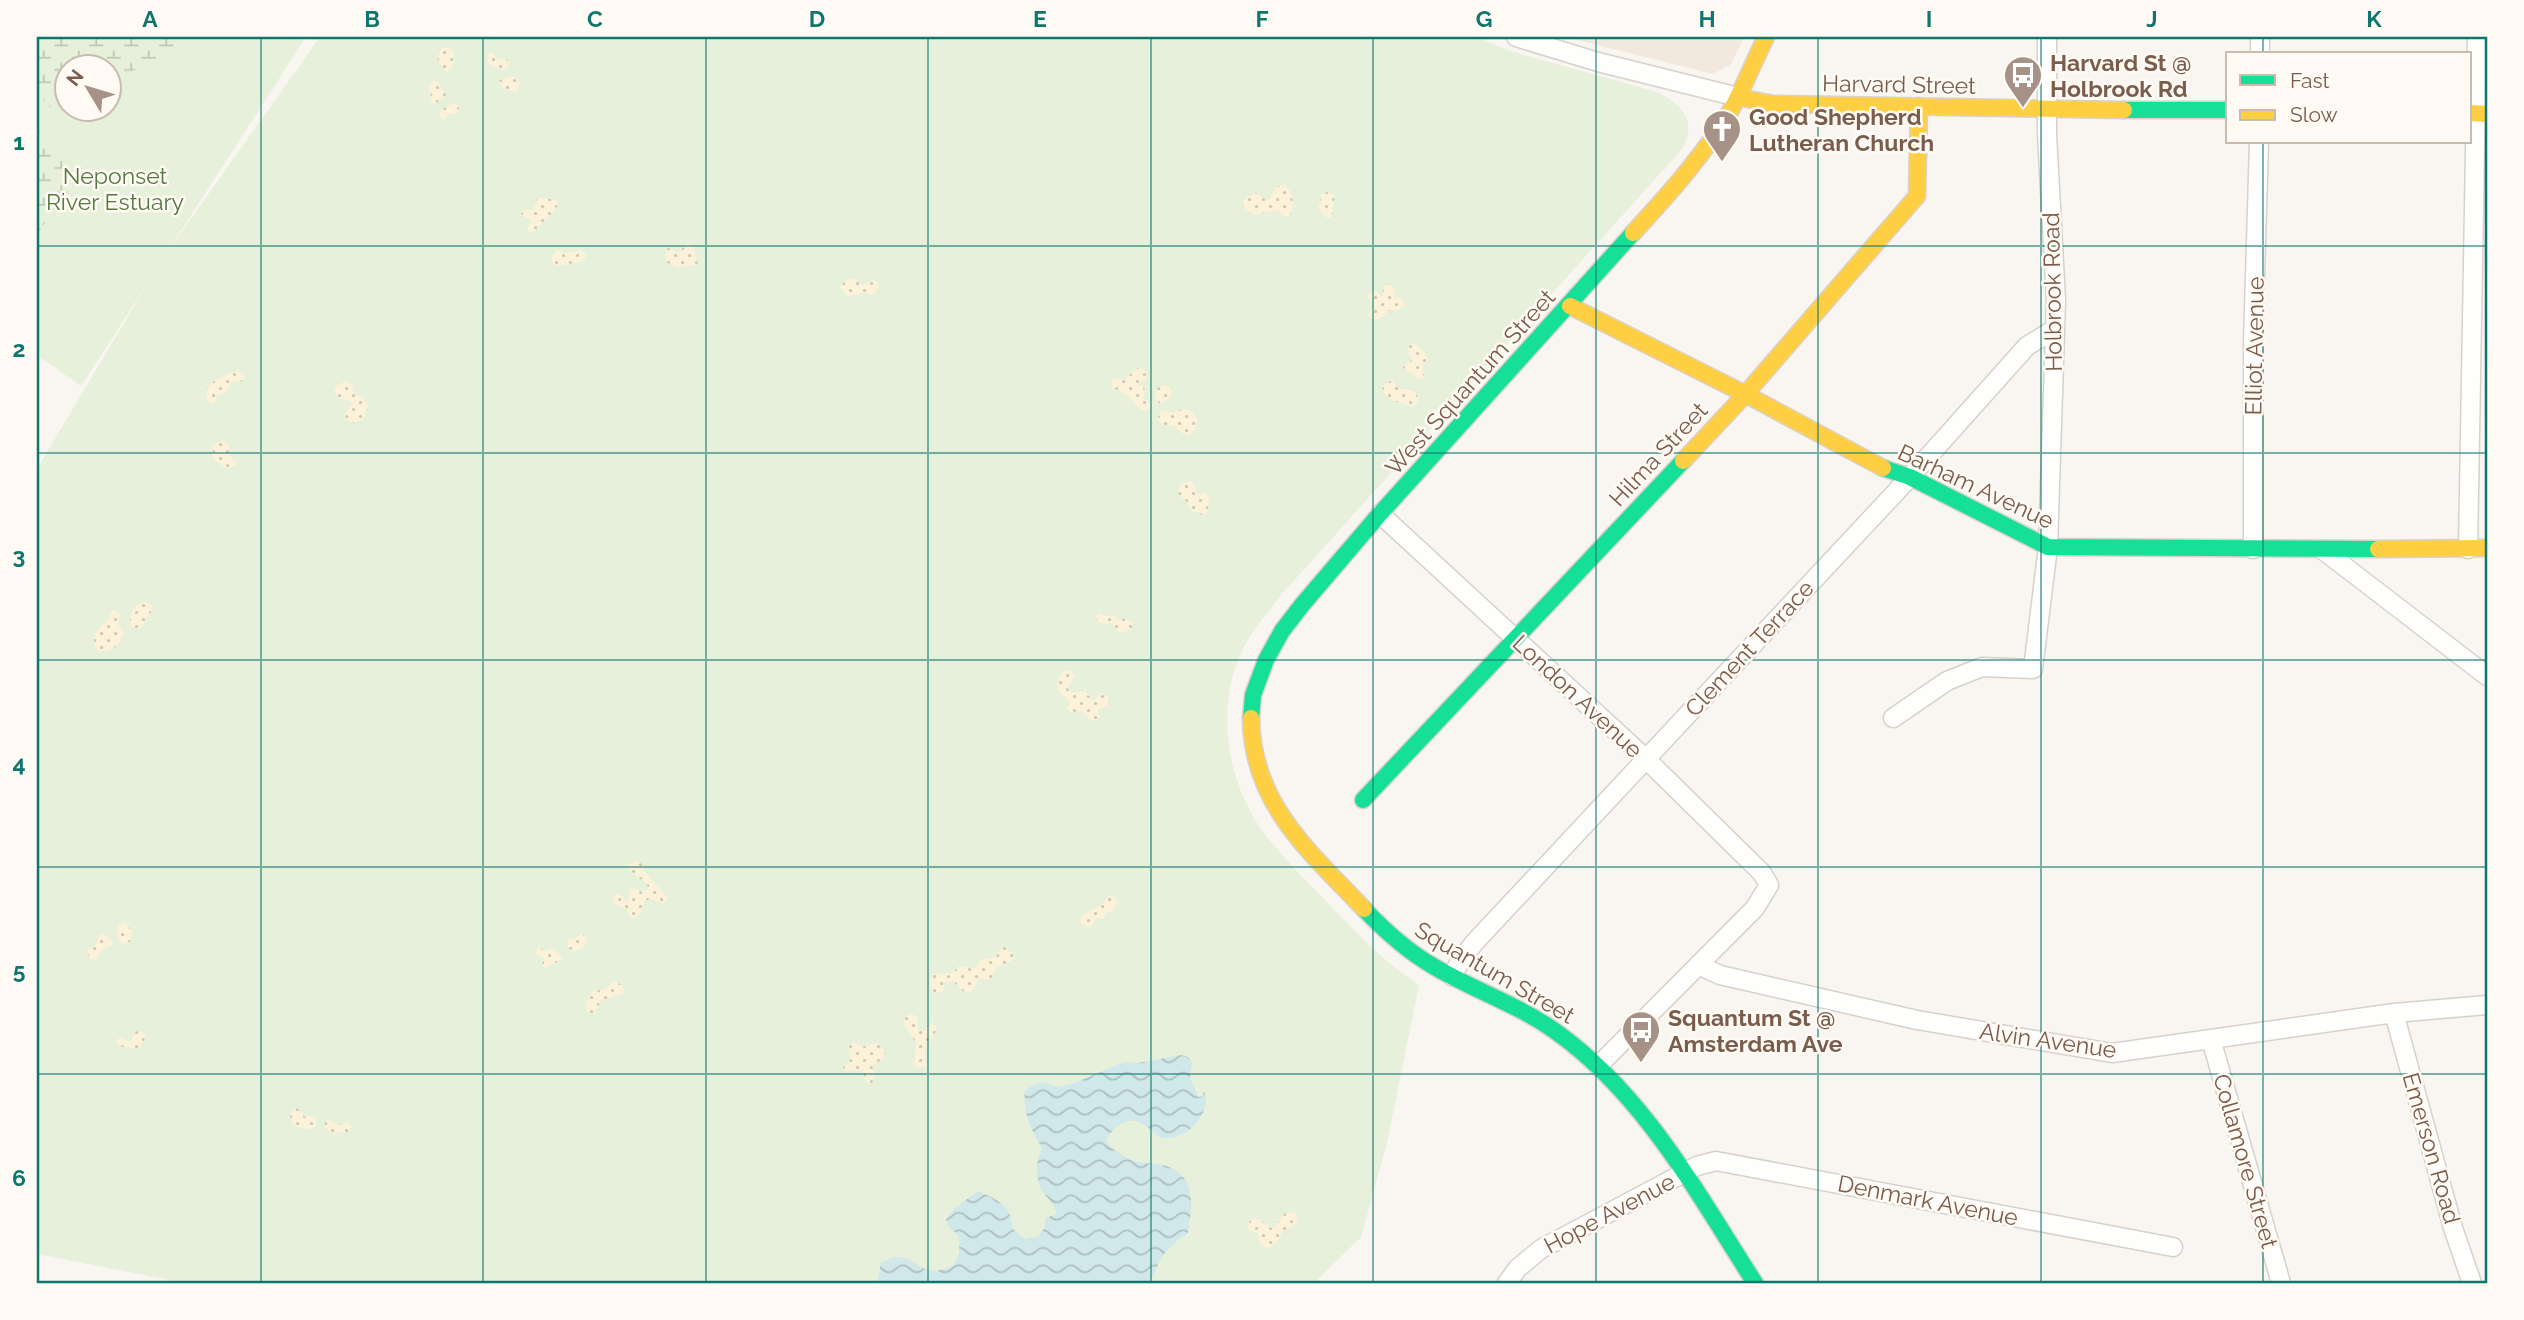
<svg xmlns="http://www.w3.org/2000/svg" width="2524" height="1320" font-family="Raleway,sans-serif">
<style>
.residential{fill:#f2e8de}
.green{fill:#e7f0db;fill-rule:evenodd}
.wetland{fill:url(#wetland-marsh)}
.sand{fill:url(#sand-dots)}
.water{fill:url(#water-waves)}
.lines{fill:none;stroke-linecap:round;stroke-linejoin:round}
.street-casing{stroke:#d7d1cb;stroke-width:21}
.fast-casing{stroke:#d9d2cb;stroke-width:19}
.slow-casing{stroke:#d9d2cb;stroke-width:19}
.street{stroke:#fefefd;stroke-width:18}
.fast{stroke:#16e098;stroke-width:16}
.slow{stroke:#ffcf43;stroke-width:16}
.grid{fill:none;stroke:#0f766e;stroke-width:2;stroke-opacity:0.55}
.labels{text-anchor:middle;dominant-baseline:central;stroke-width:5;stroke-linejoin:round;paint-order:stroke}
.poi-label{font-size:23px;font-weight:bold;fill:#7a5c4d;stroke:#fffaf3;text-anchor:start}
.street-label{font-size:23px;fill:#7a5c4d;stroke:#fffaf3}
.park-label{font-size:23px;fill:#537a41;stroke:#fffaf3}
.neatline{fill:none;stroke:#0f766e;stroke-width:2.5}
.grid-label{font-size:23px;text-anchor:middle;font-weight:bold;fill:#0f766e}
</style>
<defs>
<pattern id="wetland-marsh" width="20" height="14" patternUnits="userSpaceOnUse" patternTransform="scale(1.75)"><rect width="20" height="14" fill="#e7f0db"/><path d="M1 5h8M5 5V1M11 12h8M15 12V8" fill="none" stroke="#c0c6b4"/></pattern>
<pattern id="sand-dots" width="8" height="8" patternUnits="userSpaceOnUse" patternTransform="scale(1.75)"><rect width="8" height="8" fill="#fbf2d9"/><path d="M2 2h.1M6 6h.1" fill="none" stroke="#d0c7b2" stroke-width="1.8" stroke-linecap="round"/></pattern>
<pattern id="water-waves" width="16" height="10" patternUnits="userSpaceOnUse" patternTransform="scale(1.75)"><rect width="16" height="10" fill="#d0e8ea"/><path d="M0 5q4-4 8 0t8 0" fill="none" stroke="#aebfc0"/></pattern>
</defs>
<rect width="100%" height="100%" fill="#f9f5f0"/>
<!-- residential -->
<path class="residential" d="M 1565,37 L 1745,37 L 1730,65 L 1713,74 Z"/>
<!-- green -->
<path class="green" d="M 37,37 L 306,37 L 168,251 L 320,37 L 1476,37 L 1513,52 L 1657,92 C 1682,104 1698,122 1682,149 L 1282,594 C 1267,613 1250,633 1240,655 C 1215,714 1228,787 1267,837 C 1282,856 1300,874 1317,892 C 1350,926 1379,959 1419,985 L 1387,1143 L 1361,1237 L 1314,1283 L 185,1283 L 37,1254 L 37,469 L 149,281 L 81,386 L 37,355 ZM 66,66 L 108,66 L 108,108 L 66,108 Z"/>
<!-- wetland -->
<path class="wetland" d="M 37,37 L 195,37 L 109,84 L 108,66 L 66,66 L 66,106 L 55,112 L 37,94 Z
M 37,128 L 78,178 L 37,234 Z"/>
<!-- sand -->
<path class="sand" d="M 442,48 L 450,48 L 454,53 L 453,65 L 447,72 L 444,70 L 437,58 Z
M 492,52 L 497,59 L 508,60 L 510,63 L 508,68 L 503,70 L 489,64 L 486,55 Z
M 513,76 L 520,83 L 516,92 L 503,88 L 498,81 Z
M 433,81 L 437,81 L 446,95 L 434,105 L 430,101 L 431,93 L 428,87 Z
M 454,103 L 459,107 L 457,113 L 449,114 L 444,120 L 438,117 L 442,109 Z
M 1280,185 L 1285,185 C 1293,192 1296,208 1289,216 L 1284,216 L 1274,210 L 1254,215 L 1244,209 L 1243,202 L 1247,197 L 1256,193 L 1266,200 L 1270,199 L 1275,188 Z
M 1328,192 L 1334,194 C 1336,201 1331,205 1333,214 L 1331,218 L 1325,217 L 1318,208 L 1322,194 Z
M 537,198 L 555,199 L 559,204 C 558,207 536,230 532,233 L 527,231 L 531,220 L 521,215 L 523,210 L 533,210 Z
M 686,244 L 694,246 L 696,260 L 698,263 L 696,265 L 677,268 L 666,262 L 665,251 L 668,248 L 679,252 Z
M 557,250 L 566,253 L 580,250 L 586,253 L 585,259 C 582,262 560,266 556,266 L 552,263 L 552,257 Z
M 853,278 L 863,285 L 874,280 L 878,282 L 879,289 L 872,295 L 863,293 L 848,296 L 840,287 L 846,280 Z
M 1389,284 L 1395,288 L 1393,297 L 1401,298 L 1405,305 L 1398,310 L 1387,311 L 1383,317 L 1374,320 L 1368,315 L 1373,306 L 1367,294 L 1374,290 L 1382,297 L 1384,286 Z
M 1413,343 C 1420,346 1427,354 1428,362 L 1422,365 L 1424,376 L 1420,379 L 1416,378 L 1412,373 L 1406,371 L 1403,367 L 1412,360 L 1407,347 Z
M 1138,368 L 1143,369 L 1147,373 L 1147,377 L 1138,384 L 1145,389 L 1143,398 L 1150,404 L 1150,409 L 1147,411 L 1141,410 L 1126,394 L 1111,387 L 1113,379 L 1125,379 Z
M 238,370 L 244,376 L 243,381 L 230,383 L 226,391 L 217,396 L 216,402 L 212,404 L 208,402 C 200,383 224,376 238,370 Z
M 1392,380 L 1400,389 L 1409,389 L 1417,394 L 1418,404 L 1410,407 L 1405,403 L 1398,403 L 1384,394 L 1382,386 Z
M 346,381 L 352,384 L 354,394 L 362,397 L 368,404 L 364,419 L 354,423 L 347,421 L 345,414 L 352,404 L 350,401 L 339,398 L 334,391 L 336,386 Z
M 1164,385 L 1171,388 L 1173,391 L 1170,398 L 1160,404 L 1155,398 L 1156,390 L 1159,387 Z
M 1182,409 L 1191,411 L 1197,419 L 1196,428 L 1189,435 L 1181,433 L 1175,426 L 1163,425 L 1157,420 L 1162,410 L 1173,413 Z
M 222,440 L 229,445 L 229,456 L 236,461 L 236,465 L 227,469 L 213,459 L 212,445 Z
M 1190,481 L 1193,483 L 1198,495 L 1205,493 L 1210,499 L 1207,512 L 1202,515 L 1191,510 L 1187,502 L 1179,496 L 1178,490 L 1181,484 Z
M 144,601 L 152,605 L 153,609 L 140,629 L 130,626 C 129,612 133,608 144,601 Z
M 114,610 L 120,613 L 118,625 L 124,632 C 122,645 111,654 98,651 C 89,638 97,627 109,620 L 110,612 Z
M 1100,613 L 1107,616 L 1114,615 L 1120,621 L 1124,618 L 1133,623 L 1132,629 L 1120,633 L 1111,623 L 1100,624 L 1095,617 Z
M 1065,670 L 1071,671 L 1075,676 L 1069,684 L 1068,689 L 1072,693 L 1084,690 L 1093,701 L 1102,693 L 1109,697 L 1108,705 L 1098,710 L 1100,716 L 1096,721 L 1090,720 L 1081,710 L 1071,713 L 1068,709 L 1069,701 L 1057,688 L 1058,678 Z
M 637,861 L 642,864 C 646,878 661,887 668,899 L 663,904 L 651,899 L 644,901 C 643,909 641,918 630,919 L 626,908 L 614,904 L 612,898 L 616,894 L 620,894 L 625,901 L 629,901 L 629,889 L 634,888 L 642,892 L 648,889 L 647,884 L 628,869 L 629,864 Z
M 1109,895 L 1116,898 L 1117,903 L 1113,911 L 1107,912 L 1103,919 L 1097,918 L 1091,927 L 1083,925 L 1080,922 L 1082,915 L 1102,904 Z
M 122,923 L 126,924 L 132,932 L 130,942 L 122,944 L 117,934 L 118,926 Z
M 103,933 L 112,941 L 112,945 L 102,950 L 96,959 L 91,960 L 87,953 L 88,949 L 96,945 L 99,936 Z
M 581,934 L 584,935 L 587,942 L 582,949 L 573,951 L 567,947 L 569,939 L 574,939 Z
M 539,947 L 546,951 L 552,948 L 563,959 L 545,968 L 542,965 L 544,958 L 535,953 Z
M 1005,947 L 1015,956 L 1013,960 L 997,967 L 991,979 L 979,979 C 973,986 975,993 965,993 L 953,981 L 944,983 L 943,992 L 937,993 L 932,991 L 930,981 L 932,974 L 952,973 L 959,966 L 975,968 L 981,960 L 996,957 L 1000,949 Z
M 614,981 L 622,985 L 624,993 L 602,1000 L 593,1014 L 587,1012 L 586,1004 L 591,992 L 605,989 Z
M 910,1013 L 918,1017 L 918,1030 L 924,1031 L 931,1023 L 936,1026 L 936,1031 L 925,1048 L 926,1066 L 917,1068 L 914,1065 L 916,1043 L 904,1024 L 904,1019 Z
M 136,1031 L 143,1032 L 146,1036 L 140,1049 L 118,1046 L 117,1039 L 122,1037 L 126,1041 L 131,1041 Z
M 853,1042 L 862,1047 L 877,1043 L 885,1052 L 882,1060 L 872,1065 L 875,1075 L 872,1084 L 866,1082 L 862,1070 L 846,1071 L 843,1067 L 851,1059 L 848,1047 Z
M 297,1108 L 305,1117 L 316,1116 L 316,1127 C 304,1132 289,1127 290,1113 Z
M 328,1120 L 335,1122 L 337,1125 L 348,1123 L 352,1127 L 346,1133 L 331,1132 L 325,1128 L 325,1122 Z
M 1292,1212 L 1297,1215 L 1298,1221 L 1293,1226 L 1282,1232 C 1278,1241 1276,1246 1266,1248 L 1260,1243 L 1258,1233 L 1249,1230 L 1247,1226 L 1252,1218 L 1260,1220 L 1271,1228 L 1276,1225 L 1285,1213 Z"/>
<!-- water -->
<path class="water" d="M 1181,1055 L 1188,1057 L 1192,1063 L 1190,1077 L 1198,1097 L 1203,1096 L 1204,1091 L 1206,1096 C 1208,1116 1186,1141 1164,1138 C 1155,1137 1153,1131 1146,1126 C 1130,1113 1115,1125 1106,1139 C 1109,1147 1114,1150 1121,1154 C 1136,1164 1140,1162 1157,1164 C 1197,1170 1193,1202 1188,1233 L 1179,1239 L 1162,1256 L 1150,1283 L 877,1283 L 881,1263 C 916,1242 913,1285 954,1265 L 959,1253 L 959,1236 L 948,1226 L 946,1219 L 955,1208 L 978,1191 C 988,1195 1001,1201 1007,1210 C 1016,1223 1006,1227 1025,1239 L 1038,1237 L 1045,1227 L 1046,1218 L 1056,1214 C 1055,1204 1052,1203 1046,1196 C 1034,1182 1035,1163 1042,1148 C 1031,1130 1022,1111 1025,1090 L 1037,1083 L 1044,1082 L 1057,1087 L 1072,1084 L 1124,1062 L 1138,1063 Z"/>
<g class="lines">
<defs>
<path id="street" d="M 1516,37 L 1598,62 L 1738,97
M 2260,54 L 2260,37
M 1380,514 L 1645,758 L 1762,873 L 1769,885 L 1755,908 L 1598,1066
M 2253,549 L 2253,343 L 2259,142
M 2468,549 L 2477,37
M 2323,550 L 2487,676
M 1893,718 L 1947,681 L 1982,667 L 2033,669 L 2048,547 L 2056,300 L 2047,134 L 2047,37
M 1698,965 L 1720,975 L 1917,1020 L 2112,1053 L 2394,1013 L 2487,1005
M 1452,976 L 1461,960 L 1474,943 L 1910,477 L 2027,346 L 2055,329
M 2394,1013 L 2453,1228 L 2472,1283
M 2211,1039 L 2281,1283
M 1507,1283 L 1518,1268 L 1541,1249 L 1697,1166 L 1716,1161 L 2173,1247"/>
<path id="fast" d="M 2124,110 L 2228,110
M 1883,468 L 1910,477 L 2048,547 L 2378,549
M 1251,718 L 1253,695 L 1266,660 L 1282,631 L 1302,605 L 1378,516 L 1633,233
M 1363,800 L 1683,461
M 1364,909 C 1385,931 1407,951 1433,966 C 1473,990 1517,1004 1555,1031 C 1644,1094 1697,1193 1755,1283"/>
<path id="slow" d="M 1738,97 L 1773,104 L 2124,110
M 2470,113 L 2487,114
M 1633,233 C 1668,195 1704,155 1731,110 C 1744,87 1754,61 1766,37
M 1570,306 L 1745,394 L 1883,468
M 1683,461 L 1742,398 L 1917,196 L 1919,106
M 2378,549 L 2487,548
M 1251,718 C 1252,804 1309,851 1364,909"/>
</defs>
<!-- street casing -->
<use href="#street" class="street-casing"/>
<!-- fast casing -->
<use href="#fast" class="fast-casing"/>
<!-- slow casing -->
<use href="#slow" class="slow-casing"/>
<!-- street -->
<use href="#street" class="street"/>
<!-- fast -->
<use href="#fast" class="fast"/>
<!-- slow -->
<use href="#slow" class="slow"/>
</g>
<!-- grid -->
<path class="grid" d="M 261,37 L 261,1283M 483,37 L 483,1283M 706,37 L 706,1283M 928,37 L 928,1283M 1151,37 L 1151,1283M 1373,37 L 1373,1283M 1596,37 L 1596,1283M 1818,37 L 1818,1283M 2041,37 L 2041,1283M 2263,37 L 2263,54M 2263,142 L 2263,1283M 37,246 L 2487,246M 37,453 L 2487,453M 37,660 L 2487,660M 37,867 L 2487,867M 37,1074 L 2487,1074"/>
<!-- icons -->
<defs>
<symbol id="bus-pin" viewBox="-11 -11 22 30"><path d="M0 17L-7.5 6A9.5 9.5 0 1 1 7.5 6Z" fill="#a69286" stroke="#fffaf3"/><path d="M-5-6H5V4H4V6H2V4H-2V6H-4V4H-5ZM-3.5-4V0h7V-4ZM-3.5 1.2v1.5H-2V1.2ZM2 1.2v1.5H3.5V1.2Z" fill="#fff"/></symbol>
<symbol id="church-pin" viewBox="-11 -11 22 30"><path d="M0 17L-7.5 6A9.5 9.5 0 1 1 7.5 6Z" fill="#a69286" stroke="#fffaf3"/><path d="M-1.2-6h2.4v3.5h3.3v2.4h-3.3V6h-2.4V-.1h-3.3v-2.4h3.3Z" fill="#fff"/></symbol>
</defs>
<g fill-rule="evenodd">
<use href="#bus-pin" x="2001" y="53" width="44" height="60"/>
<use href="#church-pin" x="1700" y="107" width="44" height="60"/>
<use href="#bus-pin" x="1619" y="1008" width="44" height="60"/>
</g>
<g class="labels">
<!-- poi labels -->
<g class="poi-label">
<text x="2050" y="62">Harvard St @<tspan x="2050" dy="26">Holbrook Rd</tspan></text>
<text x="1749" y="116">Good Shepherd<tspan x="1749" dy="26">Lutheran Church</tspan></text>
<text x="1668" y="1017">Squantum St @<tspan x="1668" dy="26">Amsterdam Ave</tspan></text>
</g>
<!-- street labels -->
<g class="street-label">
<text transform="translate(1899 84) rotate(1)">Harvard Street</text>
<text transform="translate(2052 292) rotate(-91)">Holbrook Road</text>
<text transform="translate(2254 346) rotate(-89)">Elliot Avenue</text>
<text transform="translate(1470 382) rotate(-48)">West Squantum Street</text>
<text transform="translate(1658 454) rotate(-47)">Hilma Street</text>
<text transform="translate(1976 486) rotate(25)">Barham Avenue</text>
<text transform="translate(1749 648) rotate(-47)">Clement Terrace</text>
<text transform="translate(1578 696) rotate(43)">London Avenue</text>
<text transform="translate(1495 972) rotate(30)">Squantum Street</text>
<text transform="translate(2048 1040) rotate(8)">Alvin Avenue</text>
<text transform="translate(2432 1148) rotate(74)">Emerson Road</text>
<text transform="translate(2246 1161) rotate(74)">Collamore Street</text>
<text transform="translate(1928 1200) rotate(11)">Denmark Avenue</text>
<text transform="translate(1609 1213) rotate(-28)">Hope Avenue</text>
</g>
<!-- park labels -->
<g class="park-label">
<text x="115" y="175">Neponset<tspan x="115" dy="26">River Estuary</tspan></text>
</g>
</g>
<!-- border -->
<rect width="2524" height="1320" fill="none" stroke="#fffaf3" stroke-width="77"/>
<!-- legend -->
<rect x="2226" y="52" width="245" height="91" fill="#fffaf3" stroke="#cabbb1" stroke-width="2"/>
<rect x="2240" y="75" width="35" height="10" fill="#16e098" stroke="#cabbb1" stroke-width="2"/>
<text x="2290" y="88" font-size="21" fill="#7a5c4d">Fast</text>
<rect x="2240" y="110" width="35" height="10" fill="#ffcf43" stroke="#cabbb1" stroke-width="2"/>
<text x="2290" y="122" font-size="21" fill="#7a5c4d">Slow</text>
<!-- north arrow -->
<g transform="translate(88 88) rotate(308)"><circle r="33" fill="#fffaf3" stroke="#cabbb1" stroke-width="2"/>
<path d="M0-5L12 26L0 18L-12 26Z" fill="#a69286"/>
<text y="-10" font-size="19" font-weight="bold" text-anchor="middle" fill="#7a5c4d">N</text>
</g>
<rect x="38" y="38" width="2448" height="1244" class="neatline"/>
<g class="grid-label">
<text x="150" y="27">A</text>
<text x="372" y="27">B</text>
<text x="595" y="27">C</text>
<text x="817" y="27">D</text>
<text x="1040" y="27">E</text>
<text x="1262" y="27">F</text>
<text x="1484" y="27">G</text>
<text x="1707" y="27">H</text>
<text x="1929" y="27">I</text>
<text x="2152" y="27">J</text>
<text x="2374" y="27">K</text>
<text x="19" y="150">1</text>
<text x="19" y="357">2</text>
<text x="19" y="564">3</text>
<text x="19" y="772">4</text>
<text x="19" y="979">5</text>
<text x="19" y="1186">6</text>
</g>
</svg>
